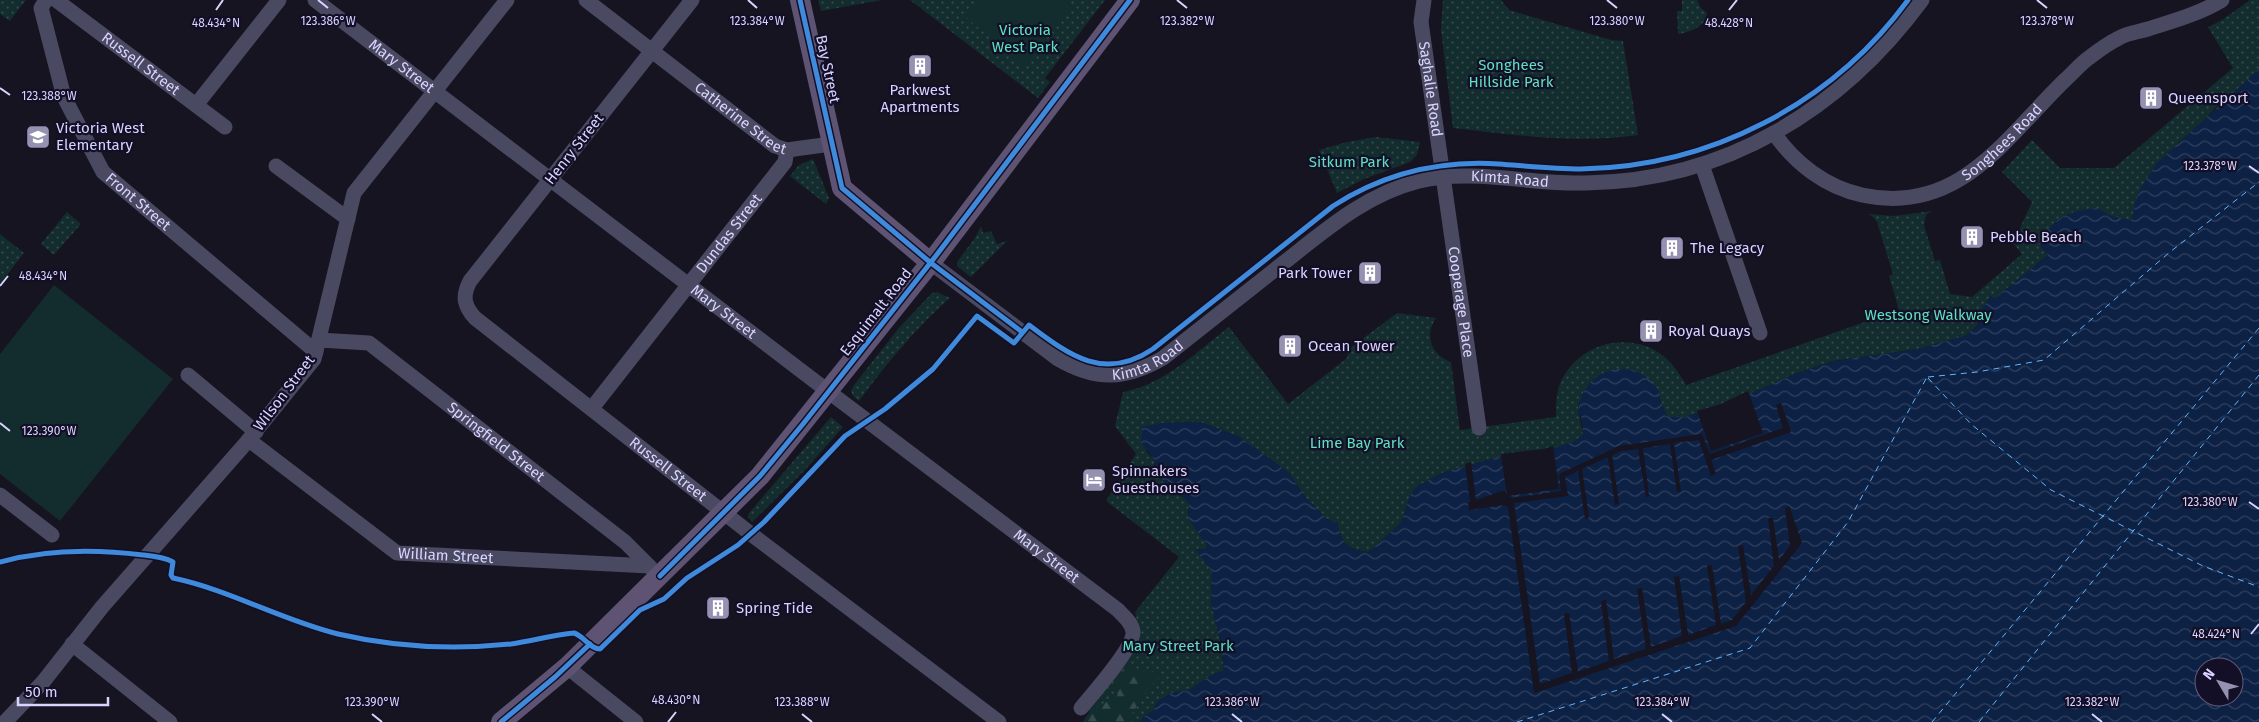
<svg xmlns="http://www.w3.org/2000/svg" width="2259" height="722" font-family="'Fira Sans',sans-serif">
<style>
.green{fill:url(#green-dots)}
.forest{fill:url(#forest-firs)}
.pitch{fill:#132c2d}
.water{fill:url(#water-waves);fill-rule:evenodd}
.pier{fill:#161421}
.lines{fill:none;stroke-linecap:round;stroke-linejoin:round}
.ferry{stroke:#62b6ff;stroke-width:1;stroke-dasharray:6 5;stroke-linecap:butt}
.minor{stroke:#4a4962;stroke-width:15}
.major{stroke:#5e5373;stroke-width:20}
.cycleway-casing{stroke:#130f26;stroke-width:8}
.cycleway{stroke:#408adc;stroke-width:5}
.ticks{fill:none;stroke:#d9d4ff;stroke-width:2}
.labels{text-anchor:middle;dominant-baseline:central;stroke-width:4.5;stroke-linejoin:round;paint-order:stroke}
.park-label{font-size:15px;fill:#5fe0c0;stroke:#130f26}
.street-label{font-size:15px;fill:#d9d4ff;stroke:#130f26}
.poi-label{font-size:15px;fill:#d9d4ff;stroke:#130f26;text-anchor:start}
.ticks-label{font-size:12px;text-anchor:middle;fill:#d9d4ff;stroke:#130f26;stroke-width:4.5;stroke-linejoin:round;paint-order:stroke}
</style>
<defs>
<pattern id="green-dots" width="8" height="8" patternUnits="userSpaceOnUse" patternTransform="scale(1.25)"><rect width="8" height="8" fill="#132c2d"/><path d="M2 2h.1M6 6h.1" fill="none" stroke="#354a4c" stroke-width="1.8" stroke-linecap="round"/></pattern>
<pattern id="forest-firs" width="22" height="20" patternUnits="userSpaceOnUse" patternTransform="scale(1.25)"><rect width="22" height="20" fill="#132c2d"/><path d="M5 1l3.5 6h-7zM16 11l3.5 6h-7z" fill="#354a4c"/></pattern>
<pattern id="water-waves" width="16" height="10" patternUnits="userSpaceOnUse" patternTransform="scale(1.25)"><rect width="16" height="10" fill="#0d2144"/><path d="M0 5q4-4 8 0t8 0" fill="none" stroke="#304060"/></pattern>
</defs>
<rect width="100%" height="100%" fill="#161421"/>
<!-- green -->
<path class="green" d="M 0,0 L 26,0 L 10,21 L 0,14 Z
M 818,0 L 882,0 L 821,11 Z
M 910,0 L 1105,0 L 1045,78 L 1050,82 L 1038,98 Z
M 1443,0 L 1501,0 L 1509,10 L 1611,40 L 1623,41 L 1638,135 C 1575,144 1515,135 1453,128 L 1441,30 Z
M 1682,0 L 1697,0 L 1701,8 L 1707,13 C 1707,25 1690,33 1678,34 L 1677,11 L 1682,11 Z
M 2250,0 L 2259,0 L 2259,69 L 2240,88 L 2215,108 L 2200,125 L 2179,142 L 2135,203 L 2132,221 L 2110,216 L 2097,208 L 2058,219 L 2038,243 L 2048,255 L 1994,299 L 1991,296 L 1982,308 L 1977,326 L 1965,336 L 1918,349 L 1833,361 L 1795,374 L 1722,406 L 1685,417 L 1667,417 L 1659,396 L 1661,395 L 1584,391 L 1578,407 L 1583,435 L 1575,441 L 1545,452 L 1499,457 L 1442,473 L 1418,486 L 1411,493 L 1401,523 L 1369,552 C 1347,550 1342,543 1337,522 L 1328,520 L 1306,498 L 1289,473 L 1240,437 L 1200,422 L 1161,423 L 1146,451 L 1155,461 L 1153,470 C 1164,478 1171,494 1184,497 L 1189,504 L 1188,518 L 1207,545 L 1206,549 L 1196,549 L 1212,571 L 1211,603 L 1220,640 L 1224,671 L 1210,676 L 1189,690 L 1172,693 L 1157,702 L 1153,711 L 1146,715 L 1140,722 L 1089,722 L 1089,706 L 1137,624 L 1135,612 L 1179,557 L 1106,501 L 1136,454 L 1115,426 L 1123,392 C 1165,384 1196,352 1229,327 L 1288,404 L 1347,358 L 1349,349 L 1397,313 L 1436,318 C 1424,335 1431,355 1451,362 L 1460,430 L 1556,417 C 1556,408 1556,399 1558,390 C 1570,349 1619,330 1656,351 C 1670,359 1678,371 1686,385 L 1899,310 L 1889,276 L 1893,274 L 1877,222 L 1873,217 L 1868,214 L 1894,216 L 1932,211 L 1926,215 L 1924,225 L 1935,261 L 1940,260 L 1950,294 L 1972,297 L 2022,254 L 2013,243 L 2032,202 L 2002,172 L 2032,140 L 2060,168 L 2114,168 L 2233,68 L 2208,27 L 2222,20 Z
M 1376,137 L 1420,142 L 1417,155 L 1410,162 L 1364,179 L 1337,193 L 1319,150 L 1347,142 Z
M 813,159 L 829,198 L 826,204 L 790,176 L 799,165 Z
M 67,212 L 81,224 L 54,255 L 41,244 Z
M 981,226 L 983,233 L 991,231 L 997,244 L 1007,241 L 971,277 L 957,266 L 957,262 L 975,238 Z
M 0,234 L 24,253 L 0,284 Z
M 937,292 L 950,298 C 916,328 886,364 859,401 L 853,396 L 851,391 L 854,385 L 898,329 L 932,293 Z
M 831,417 L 843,427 L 805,470 L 752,522 L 748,517 L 749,513 Z"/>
<!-- forest -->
<path class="forest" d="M 1129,664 L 1135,667 L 1136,670 L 1144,671 L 1147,675 L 1152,672 L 1156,672 L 1159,677 L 1148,688 L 1127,722 L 1083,722 C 1090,706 1105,705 1118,695 L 1113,689 C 1112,678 1121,671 1129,664 Z"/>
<!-- pitch -->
<path class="pitch" d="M 981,0 L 1064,0 L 1073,8 L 1023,66 L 966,17 Z
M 54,285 L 173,379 L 60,521 L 0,474 L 0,354 Z"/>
<!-- water -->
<path class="water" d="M 2259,69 L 2259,722 L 1140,722 L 1146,715 L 1153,711 L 1157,702 L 1172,693 L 1189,690 L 1210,676 L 1224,670 L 1220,640 L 1211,603 L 1212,571 L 1195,549 L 1206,549 L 1207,545 L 1188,518 L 1189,504 L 1184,497 C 1171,494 1164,478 1153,470 L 1155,461 L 1141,442 L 1142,427 L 1161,423 L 1200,422 L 1240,437 L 1289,473 L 1306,498 L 1328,520 L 1337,522 C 1342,543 1347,550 1369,552 L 1401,523 L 1411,493 L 1418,486 L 1442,473 L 1499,457 L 1545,452 L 1575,441 L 1583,435 L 1581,415 L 1578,415 C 1579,366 1639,351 1661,395 L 1659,397 L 1667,417 L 1685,417 L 1722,406 L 1795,374 L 1834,361 L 1918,349 L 1965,336 L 1977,326 L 1982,308 L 1991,296 L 1994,299 L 2048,255 L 2038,243 C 2057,216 2065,212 2097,208 L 2110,216 L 2132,220 L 2135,203 L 2142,186 L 2157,163 ZM 2204,667 L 2234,667 L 2234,697 L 2204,697 Z"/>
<!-- pier -->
<path class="pier" d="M 1748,391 L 1763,433 L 1711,451 L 1697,411 L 1721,404 Z
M 1781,403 L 1791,432 L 1711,460 L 1716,474 L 1711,476 L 1699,440 L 1674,443 L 1681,492 L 1677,492 L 1670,444 L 1643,448 L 1649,496 L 1646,497 L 1638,449 L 1621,451 L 1612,455 L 1619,504 L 1615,505 L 1608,457 L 1582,469 L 1589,518 L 1585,519 L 1578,471 L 1565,477 L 1568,496 L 1514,503 L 1540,684 L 1572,673 L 1564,614 L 1569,613 L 1578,672 L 1609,661 L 1601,601 L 1606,600 L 1614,659 L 1646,649 L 1637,589 L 1642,588 L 1651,647 L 1682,636 L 1674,577 L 1679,576 L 1688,635 L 1716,625 L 1707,566 L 1712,565 L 1721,624 L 1732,620 L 1746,602 L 1738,546 L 1743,545 L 1751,595 L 1774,566 L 1768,518 L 1773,518 L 1779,560 L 1790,546 L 1785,508 L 1789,506 L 1802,543 L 1736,626 L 1534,693 L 1508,507 L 1504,505 L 1469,510 L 1468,503 L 1470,502 L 1465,464 L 1471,462 L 1476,500 L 1505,490 L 1507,496 L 1501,454 L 1544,449 L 1553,446 L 1559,489 L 1508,496 L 1513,498 L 1561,491 L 1559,474 L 1619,446 L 1702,434 L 1710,454 L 1783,428 L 1776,405 Z"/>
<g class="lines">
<!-- ferry -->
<path class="ferry" d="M 1928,377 L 1977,372 L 2044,360 L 2170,252 L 2259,182
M 1928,378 L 1971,424 L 2051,490 L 2203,566 L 2259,587
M 1517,722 L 1750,648 L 1848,522 L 1927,377
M 1932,722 L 2259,328
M 1979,722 L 2259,375"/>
<!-- minor -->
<g class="minor">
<path id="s1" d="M 46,0 L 41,8 L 64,97 L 103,172 L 316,352"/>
<path id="s2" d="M 56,0 L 225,127"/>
<path id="s3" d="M 315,0 L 829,392 L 1118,610 C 1124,617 1132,622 1133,632 C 1134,647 1092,695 1081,708"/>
<path id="s4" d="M 586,0 L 775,146 L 787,150 L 831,144"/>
<path id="s5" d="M 692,0 L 470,281 C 462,296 464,306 475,318 L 751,534 L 999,722"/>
<path id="s6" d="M 1424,0 L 1421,22 L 1479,428"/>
<path d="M 196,105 L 279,0"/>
<path id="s7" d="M 1774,133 C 1795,164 1826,187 1862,195 C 1959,216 2005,138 2065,80 C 2073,73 2081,63 2090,57 C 2099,50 2109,43 2119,38 C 2127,33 2138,32 2148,29 C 2173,21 2199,14 2222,0"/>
<path d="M 1702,165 L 1760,333"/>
<path d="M 276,166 L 348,219"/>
<path id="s8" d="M 931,263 L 1058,359 C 1096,381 1125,380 1163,358 C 1201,328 1239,298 1277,268 C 1321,234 1363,195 1419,181 C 1474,168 1531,185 1586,183 C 1725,181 1841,110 1922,0"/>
<path id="s9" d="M 319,340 L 369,343 L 625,542 L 651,568"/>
<path d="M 188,375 L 256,432"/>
<path id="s10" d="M 592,408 L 785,162 L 787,150"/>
<path id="s11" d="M 249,440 L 397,553 L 649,566"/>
<path d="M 0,495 L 52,535"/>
<path d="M 72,644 L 170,722"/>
<path d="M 567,667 L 636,722"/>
<path d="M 5,722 L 43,682 L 102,607 L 246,443 L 314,359 L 354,193 L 507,0"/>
</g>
<!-- major -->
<path class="major" d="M 800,0 L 842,188 L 931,263
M 501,722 L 567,667 L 760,476 L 935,257 L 1130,0"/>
<defs>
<path id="cycleway" d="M 800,0 L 842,188 L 931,263 L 1022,332
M 0,562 C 47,549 95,549 143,555 C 153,556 164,557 173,562 L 171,575 L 173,578 C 230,590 281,620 338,634 C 394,647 453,650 511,644 C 532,641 553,635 574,633 C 584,636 590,649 600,649 L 640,610 L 664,599 L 687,578 L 738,545 L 764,522 L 845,436 L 885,409 L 933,369 L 977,316 L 1014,343 L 1029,325 C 1069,355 1104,382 1153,349 L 1333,206 C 1383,174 1439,160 1499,164 C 1526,166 1553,169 1581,169 C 1710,167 1832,104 1908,0
M 660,576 L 760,476 L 803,424 L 935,257 L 1130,0
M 501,722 L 555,677 L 590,644"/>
</defs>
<!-- cycleway casing -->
<use href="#cycleway" class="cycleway-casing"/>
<!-- cycleway -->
<use href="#cycleway" class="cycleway"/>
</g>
<!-- ticks -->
<path class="ticks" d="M 318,0 L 328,8M 748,0 L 757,8M 1177,0 L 1187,8M 1607,0 L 1617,8M 2037,0 L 2047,8M 216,10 L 223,0M 1729,10 L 1737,0M 0,88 L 10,95M 2249,166 L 2259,173M 0,286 L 8,276M 0,423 L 10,431M 2249,502 L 2259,509M 2251,634 L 2259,624M 372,714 L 382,722M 802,714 L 812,722M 1232,714 L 1242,722M 1662,714 L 1672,722M 2092,714 L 2102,722M 668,722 L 676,712"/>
<!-- icons -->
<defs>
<symbol id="building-square" viewBox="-11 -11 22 22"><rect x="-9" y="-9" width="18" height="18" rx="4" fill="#9591b1" stroke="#130f26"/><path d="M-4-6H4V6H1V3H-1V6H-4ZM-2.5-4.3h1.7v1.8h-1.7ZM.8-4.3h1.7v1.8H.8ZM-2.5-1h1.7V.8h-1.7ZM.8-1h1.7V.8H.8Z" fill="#fff"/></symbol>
<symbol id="school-square" viewBox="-11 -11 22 22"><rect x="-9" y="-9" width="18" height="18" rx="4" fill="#9591b1" stroke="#130f26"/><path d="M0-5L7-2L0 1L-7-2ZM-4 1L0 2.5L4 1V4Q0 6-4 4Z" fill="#fff"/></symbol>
<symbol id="hotel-square" viewBox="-11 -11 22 22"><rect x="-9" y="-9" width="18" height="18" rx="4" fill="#9591b1" stroke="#130f26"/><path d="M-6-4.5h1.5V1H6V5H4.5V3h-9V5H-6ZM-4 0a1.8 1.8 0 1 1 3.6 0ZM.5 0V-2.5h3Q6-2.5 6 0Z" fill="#fff"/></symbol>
</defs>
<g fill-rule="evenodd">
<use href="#building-square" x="906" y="52" width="28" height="28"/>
<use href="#building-square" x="2137" y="84" width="28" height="28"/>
<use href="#school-square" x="24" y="123" width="28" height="28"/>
<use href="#building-square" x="1958" y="223" width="28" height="28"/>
<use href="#building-square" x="1658" y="234" width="28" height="28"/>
<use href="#building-square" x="1356" y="259" width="28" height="28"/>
<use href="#building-square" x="1637" y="317" width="28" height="28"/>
<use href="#building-square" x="1276" y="332" width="28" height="28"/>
<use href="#hotel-square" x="1080" y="466" width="28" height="28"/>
<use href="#building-square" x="704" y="594" width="28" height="28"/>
</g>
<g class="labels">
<!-- park labels -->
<g class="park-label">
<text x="1025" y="30">Victoria<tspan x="1025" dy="17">West Park</tspan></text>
<text x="1511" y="65">Songhees<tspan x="1511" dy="17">Hillside Park</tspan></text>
<text x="1349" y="162">Sitkum Park</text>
<text x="1928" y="315">Westsong Walkway</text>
<text x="1357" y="443">Lime Bay Park</text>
<text x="1178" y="646">Mary Street Park</text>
</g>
<!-- street labels -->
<g class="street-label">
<text stroke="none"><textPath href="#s2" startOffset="106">Russell Street</textPath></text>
<text stroke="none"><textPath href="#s3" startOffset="109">Mary Street</textPath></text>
<text transform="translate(828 69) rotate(78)">Bay Street</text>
<text stroke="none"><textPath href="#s6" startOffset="90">Saghalie Road</textPath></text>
<text stroke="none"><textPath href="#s4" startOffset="195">Catherine Street</textPath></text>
<text stroke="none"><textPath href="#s7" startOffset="268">Songhees Road</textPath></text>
<text transform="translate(574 149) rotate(-52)">Henry Street</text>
<text stroke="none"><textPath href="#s8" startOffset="675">Kimta Road</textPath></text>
<text stroke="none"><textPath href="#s1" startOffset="232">Front Street</textPath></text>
<text stroke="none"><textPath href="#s10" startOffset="222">Dundas Street</textPath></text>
<text stroke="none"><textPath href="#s6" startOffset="305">Cooperage Place</textPath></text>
<text stroke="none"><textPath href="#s3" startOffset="514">Mary Street</textPath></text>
<text transform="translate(876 312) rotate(-52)">Esquimalt Road</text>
<text stroke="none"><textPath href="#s8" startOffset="255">Kimta Road</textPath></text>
<text transform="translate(284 393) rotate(-53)">Wilson Street</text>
<text stroke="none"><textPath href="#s9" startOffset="211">Springfield Street</textPath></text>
<text stroke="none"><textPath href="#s5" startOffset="644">Russell Street</textPath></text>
<text stroke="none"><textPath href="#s11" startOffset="235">William Street</textPath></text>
<text stroke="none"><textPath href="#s3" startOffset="919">Mary Street</textPath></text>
</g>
<!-- poi labels -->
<g class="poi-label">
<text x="920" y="90" text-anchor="middle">Parkwest<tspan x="920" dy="17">Apartments</tspan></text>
<text x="2168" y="98">Queensport</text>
<text x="56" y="128">Victoria West<tspan x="56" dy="17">Elementary</tspan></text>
<text x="1990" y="237">Pebble Beach</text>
<text x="1690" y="248">The Legacy</text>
<text x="1352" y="273" text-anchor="end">Park Tower</text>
<text x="1668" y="331">Royal Quays</text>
<text x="1308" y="346">Ocean Tower</text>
<text x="1112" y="471">Spinnakers<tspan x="1112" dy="17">Guesthouses</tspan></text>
<text x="736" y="608">Spring Tide</text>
</g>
</g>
<g class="ticks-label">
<text x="328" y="25">123.386°W</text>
<text x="757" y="25">123.384°W</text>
<text x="1187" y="25">123.382°W</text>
<text x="1617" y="25">123.380°W</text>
<text x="2047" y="25">123.378°W</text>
<text x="216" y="27">48.434°N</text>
<text x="1729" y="27">48.428°N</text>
<text x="49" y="100">123.388°W</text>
<text x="2210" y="170">123.378°W</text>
<text x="43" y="280">48.434°N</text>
<text x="49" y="435">123.390°W</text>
<text x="2210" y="506">123.380°W</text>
<text x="2216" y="638">48.424°N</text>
<text x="676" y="704">48.430°N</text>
<text x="372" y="706">123.390°W</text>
<text x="802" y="706">123.388°W</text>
<text x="1232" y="706">123.386°W</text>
<text x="1662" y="706">123.384°W</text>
<text x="2092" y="706">123.382°W</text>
</g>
<!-- north arrow -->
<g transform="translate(2219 682) rotate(308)"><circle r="24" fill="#130f26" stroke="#625e7d"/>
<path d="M0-4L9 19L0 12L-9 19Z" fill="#9591b1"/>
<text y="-8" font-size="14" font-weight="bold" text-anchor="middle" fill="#d9d4ff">N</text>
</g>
<!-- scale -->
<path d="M18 697v8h90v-8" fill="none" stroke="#d9d4ff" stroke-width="2.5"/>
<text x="25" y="697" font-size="15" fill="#d9d4ff" stroke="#130f26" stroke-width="4" paint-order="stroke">50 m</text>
</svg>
